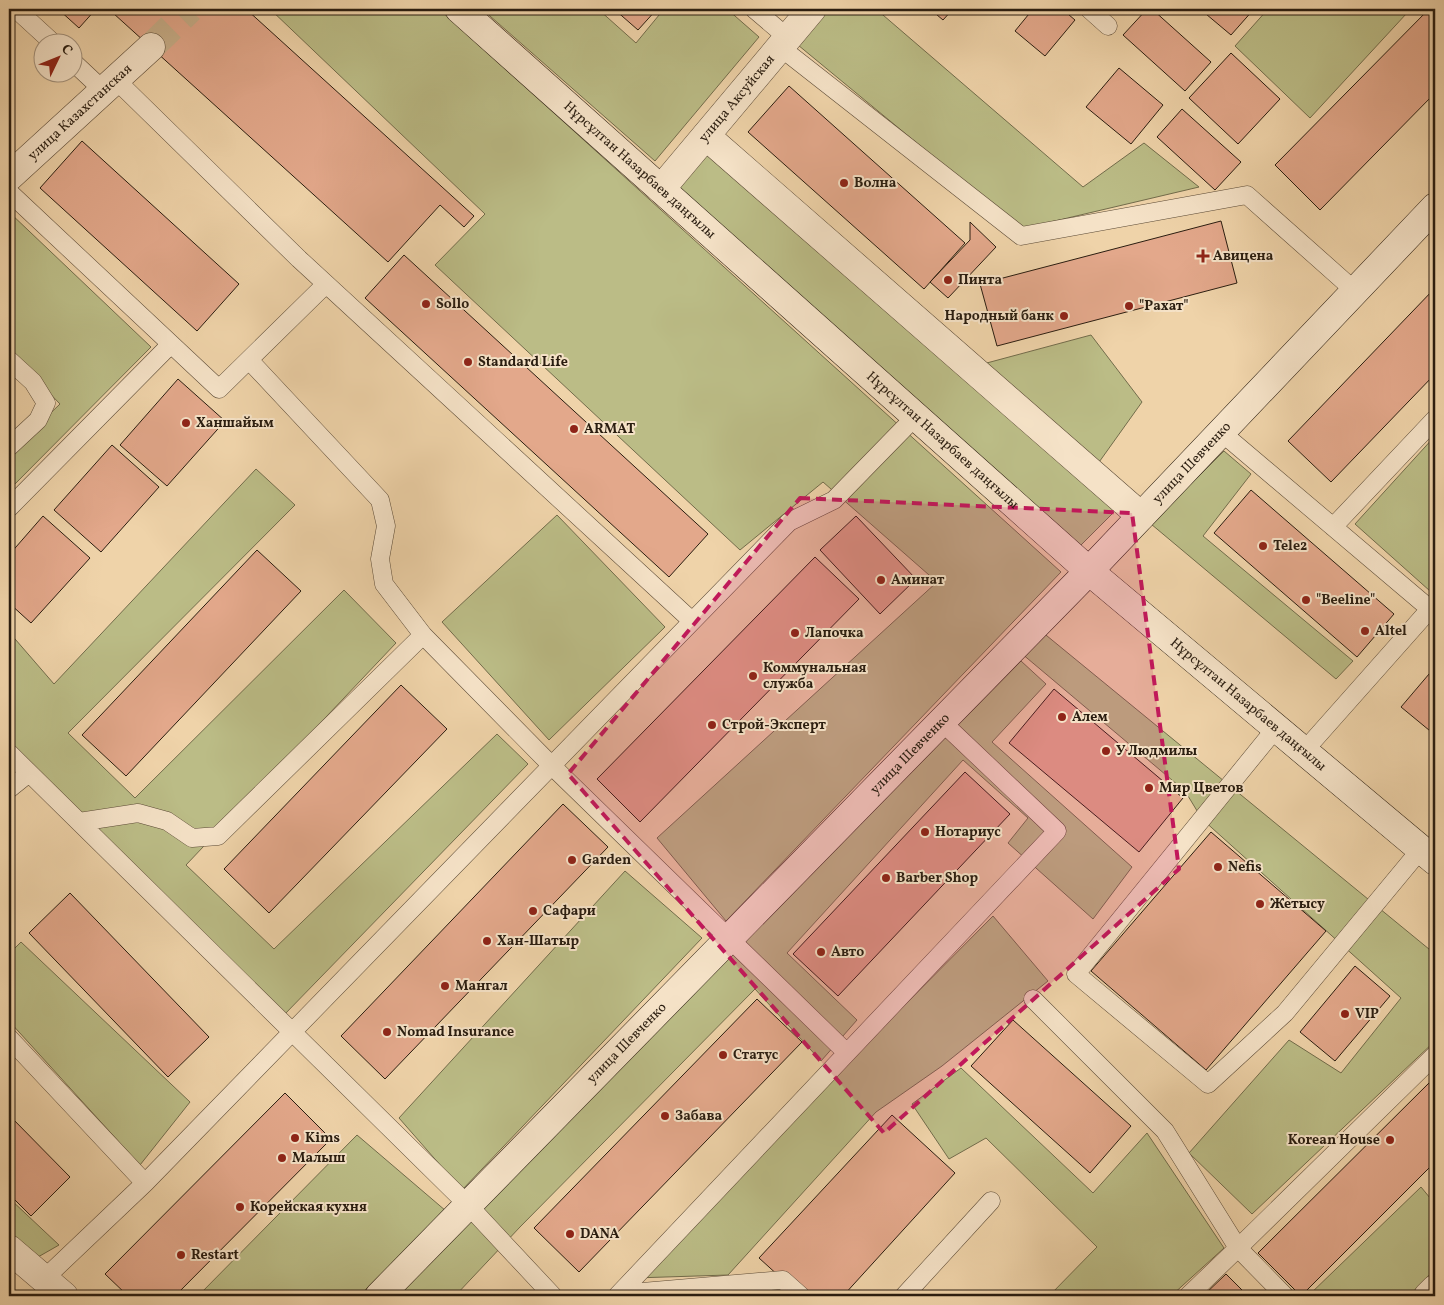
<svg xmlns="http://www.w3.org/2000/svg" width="1444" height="1305" font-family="Vollkorn,serif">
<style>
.green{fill:#bbbc86;stroke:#726c4b}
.building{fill:#e3a88b;stroke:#2a1d10}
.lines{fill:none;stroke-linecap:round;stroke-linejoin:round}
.street-tunnel{stroke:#c8af8a;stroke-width:28;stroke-dasharray:28 14;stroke-linecap:butt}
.lane-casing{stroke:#5b4a36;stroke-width:19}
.street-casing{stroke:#5b4a36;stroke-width:29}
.secondary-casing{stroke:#2a1d10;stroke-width:29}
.lane{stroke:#f5e2c7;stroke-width:18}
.street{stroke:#f5e2c7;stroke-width:28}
.secondary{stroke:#f5e2c7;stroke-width:28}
.marked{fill:#c2185b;fill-opacity:0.2;stroke:#c2185b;stroke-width:4;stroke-dasharray:10 6;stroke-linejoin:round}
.poi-dot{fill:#8f2418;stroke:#f5e2c7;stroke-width:2}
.labels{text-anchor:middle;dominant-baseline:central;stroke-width:4;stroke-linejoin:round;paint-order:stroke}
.street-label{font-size:14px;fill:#2a1d10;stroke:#f5e2c7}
.poi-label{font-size:14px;font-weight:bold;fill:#2a1d10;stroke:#f5e2c7;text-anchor:start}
</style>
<rect width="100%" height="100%" fill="#efd3a9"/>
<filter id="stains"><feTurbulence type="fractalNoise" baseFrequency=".004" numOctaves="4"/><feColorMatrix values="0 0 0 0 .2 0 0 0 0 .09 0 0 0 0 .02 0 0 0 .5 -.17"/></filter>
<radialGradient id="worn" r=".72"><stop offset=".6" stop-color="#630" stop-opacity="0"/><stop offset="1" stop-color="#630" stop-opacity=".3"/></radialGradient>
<!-- green -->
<path class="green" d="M 270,9 L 439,9 L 1061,572 L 726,921 L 657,838 L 937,582 L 823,482 L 740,550 L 435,265 L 485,214 Z
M 482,9 L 598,9 L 636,43 L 664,9 L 727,9 L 759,37 L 655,161 Z
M 828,9 L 876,9 L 1083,187 L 1144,143 L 1199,187 L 1021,229 L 798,45 Z
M 1268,9 L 1402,9 L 1407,13 L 1310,118 L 1235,46 Z
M 710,150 L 1117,509 L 1079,547 L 674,192 Z
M 9,212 L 151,347 L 9,490 L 9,453 L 60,404 L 9,351 Z
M 1091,335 L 1142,402 L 1097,465 L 983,364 Z
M 1435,436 L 1435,589 L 1430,591 L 1355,524 Z
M 1224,451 L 1251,474 L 1203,536 L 1353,661 L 1336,679 L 1151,524 Z
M 256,469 L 295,505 L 68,733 L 135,798 L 344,590 L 396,643 L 186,865 L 274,949 L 497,734 L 528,764 L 283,1016 L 9,748 L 9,632 L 54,684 Z
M 557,515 L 665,627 L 549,740 L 442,622 Z
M 1041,631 L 1435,954 L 1435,1041 L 1252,1214 L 1189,1153 L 1289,1040 L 1341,1073 L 1401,998 L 1202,819 L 1185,791 L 1021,653 Z
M 1021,661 L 1046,684 L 992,742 L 1132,867 L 1093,919 L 1008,843 L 1028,818 L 963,760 L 787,953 L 857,1020 L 821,1061 L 755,989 L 520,1227 L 455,1296 L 394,1296 Z
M 625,871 L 702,938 L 462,1190 L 399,1118 Z
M 993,916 L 1048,981 L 942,1066 L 876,1112 L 728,1275 L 634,1278 Z
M 21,942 L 190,1102 L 140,1165 L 9,1021 L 9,954 Z
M 961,1068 L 1093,1193 L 1147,1133 L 1224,1248 L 1171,1296 L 1049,1296 L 1097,1247 L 986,1138 L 949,1159 L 912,1104 Z
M 357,1135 L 446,1211 L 359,1296 L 198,1296 Z
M 1421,1187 L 1435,1204 L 1435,1269 L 1409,1296 L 1308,1296 Z
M 9,1198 L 59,1245 L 38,1257 L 9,1233 Z"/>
<!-- building -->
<path class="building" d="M 58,9 L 96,9 L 79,28 Z
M 117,9 L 246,9 L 474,216 L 464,227 L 440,205 L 388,262 L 113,13 Z
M 614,9 L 657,9 L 638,30 Z
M 930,9 L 953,9 L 943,20 Z
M 1033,9 L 1062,9 L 1075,20 L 1045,56 L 1015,31 Z
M 1147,9 L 1152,9 L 1211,62 L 1185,91 L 1123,35 Z
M 1200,9 L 1254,9 L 1231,35 Z
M 1429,9 L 1435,9 L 1435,93 L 1320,210 L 1275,165 Z
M 1231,53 L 1280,99 L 1238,144 L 1189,98 Z
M 1119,68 L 1163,105 L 1131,144 L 1086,107 Z
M 789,86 L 965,243 L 924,289 L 748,132 Z
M 1182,109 L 1241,162 L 1215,190 L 1157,137 Z
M 82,141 L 239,284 L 197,331 L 40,188 Z
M 1221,221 L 1237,283 L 997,346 L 980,284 Z
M 970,222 L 996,247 L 948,298 L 930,282 L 970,240 Z
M 404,255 L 708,534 L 669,577 L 365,298 Z
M 1435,288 L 1435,374 L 1331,482 L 1288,441 Z
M 178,379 L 225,421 L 167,486 L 120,445 Z
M 112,445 L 159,487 L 101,552 L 54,510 Z
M 1251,490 L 1394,614 L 1357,657 L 1214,533 Z
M 43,516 L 90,558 L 31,623 L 9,603 L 9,555 Z
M 856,516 L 916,579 L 880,614 L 820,550 Z
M 257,550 L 301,591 L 126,776 L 82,735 Z
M 815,557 L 859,599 L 640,822 L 597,779 Z
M 1435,667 L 1435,735 L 1401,707 Z
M 401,685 L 447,729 L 269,913 L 224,869 Z
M 1054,689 L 1183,798 L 1139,852 L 1009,743 Z
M 965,772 L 1010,814 L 838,996 L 793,954 Z
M 563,804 L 608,847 L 385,1079 L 341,1036 Z
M 1211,832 L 1326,931 L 1206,1070 L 1091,971 Z
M 70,893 L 209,1037 L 168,1077 L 29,933 Z
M 1355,966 L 1390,996 L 1335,1061 L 1300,1032 Z
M 757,999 L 802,1042 L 579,1272 L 534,1228 Z
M 1013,1020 L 1131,1126 L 1090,1173 L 971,1066 Z
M 1435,1077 L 1435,1162 L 1301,1296 L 1258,1253 Z
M 285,1093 L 331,1139 L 175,1296 L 128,1296 L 105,1274 Z
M 9,1115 L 70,1177 L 31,1216 L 9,1194 Z
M 892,1115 L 955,1173 L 843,1296 L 801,1296 L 759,1258 Z
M 1226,1274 L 1248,1296 L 1203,1296 Z
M 489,1291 L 494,1296 L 484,1296 Z"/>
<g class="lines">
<!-- street-tunnel -->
<path class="street-tunnel" d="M 151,47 L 190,9"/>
<defs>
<path id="lane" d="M 16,9 L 52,42
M 754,9 L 788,38
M 1089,9 L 1108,26
M 780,47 L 1021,236 L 1247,195 L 1355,291
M 72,61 L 104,91
M 116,80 L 299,259 L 692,621
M 9,192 L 219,389 L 326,284
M 9,360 L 33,382 L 46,403 L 38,420 L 9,447
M 249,360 L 380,500 L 386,526 L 380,559 L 384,584 L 423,635 L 552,766 L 847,1053
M 1221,432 L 1430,609 L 1304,751
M 9,508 L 171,344
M 1333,527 L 1435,419
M 1276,728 L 1076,974 L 1208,1084 L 1285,1013 L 1421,849
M 9,753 L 468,1205 L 553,1296
M 9,789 L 29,773
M 79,822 L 138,813 L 167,821 L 192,838 L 218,836 L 423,635
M 1033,999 L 1165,1131 L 1238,1248 L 1188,1296
M 9,1038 L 145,1183
M 44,1279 L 145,1183 L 789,522 L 834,500 L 916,416
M 619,1294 L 783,1280 L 801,1296
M 617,1296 L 1057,831 L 942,722
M 904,1296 L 991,1201
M 1285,1296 L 1238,1248 L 1435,1055"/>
<g id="street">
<path d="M 706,136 L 1141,516"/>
<path id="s1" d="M 9,177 L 151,47"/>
<path id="s2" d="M 661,189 L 812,9"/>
<path d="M 9,1249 L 64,1296"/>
<path d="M 1428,1296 L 1435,1289"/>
</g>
<g id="secondary">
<path id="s3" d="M 459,9 L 1089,571 L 1435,861"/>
<path id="s4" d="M 379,1296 L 1089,571 L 1435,207"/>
</g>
</defs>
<!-- lane casing -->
<use href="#lane" class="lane-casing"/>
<!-- street casing -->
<use href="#street" class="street-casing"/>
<!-- secondary casing -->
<use href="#secondary" class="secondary-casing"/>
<!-- lane -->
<use href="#lane" class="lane"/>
<!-- street -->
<use href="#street" class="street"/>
<!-- secondary -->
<use href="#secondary" class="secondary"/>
</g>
<!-- marked area -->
<path class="marked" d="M 800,498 L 1132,513 L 1179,869 L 884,1133 L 568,774 Z"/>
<!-- markers -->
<g class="poi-dot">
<circle cx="844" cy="183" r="5"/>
<path d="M1200.5 248.5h5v5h5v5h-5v5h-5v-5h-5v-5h5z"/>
<circle cx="948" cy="280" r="5"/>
<circle cx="426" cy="304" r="5"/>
<circle cx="1129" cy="306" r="5"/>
<circle cx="1064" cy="316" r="5"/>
<circle cx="468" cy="362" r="5"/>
<circle cx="186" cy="423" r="5"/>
<circle cx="574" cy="429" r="5"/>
<circle cx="1263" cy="546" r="5"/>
<circle cx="881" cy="580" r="5"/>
<circle cx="1306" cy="600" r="5"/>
<circle cx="1365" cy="631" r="5"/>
<circle cx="795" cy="633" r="5"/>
<circle cx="753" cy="676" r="5"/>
<circle cx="1062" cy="717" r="5"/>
<circle cx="712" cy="725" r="5"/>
<circle cx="1106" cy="751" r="5"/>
<circle cx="1149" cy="788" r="5"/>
<circle cx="925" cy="832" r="5"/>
<circle cx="572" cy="860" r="5"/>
<circle cx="1218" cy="867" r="5"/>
<circle cx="886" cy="878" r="5"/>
<circle cx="1260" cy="904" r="5"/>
<circle cx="533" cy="911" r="5"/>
<circle cx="487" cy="941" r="5"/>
<circle cx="821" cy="952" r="5"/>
<circle cx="445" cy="986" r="5"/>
<circle cx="1345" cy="1014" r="5"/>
<circle cx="387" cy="1032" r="5"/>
<circle cx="723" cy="1055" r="5"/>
<circle cx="665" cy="1116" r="5"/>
<circle cx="295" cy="1138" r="5"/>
<circle cx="1390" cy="1140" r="5"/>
<circle cx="282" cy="1158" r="5"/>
<circle cx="240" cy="1207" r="5"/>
<circle cx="570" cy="1234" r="5"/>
<circle cx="181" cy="1255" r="5"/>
</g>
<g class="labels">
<!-- street labels -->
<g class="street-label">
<text stroke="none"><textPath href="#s2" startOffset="118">улица Аксуйская</textPath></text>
<text stroke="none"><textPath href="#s1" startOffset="96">улица Казахстанская</textPath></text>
<text stroke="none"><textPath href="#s3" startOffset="242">Нұрсұлтан Назарбаев даңғылы</textPath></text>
<text stroke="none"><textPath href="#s3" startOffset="648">Нұрсұлтан Назарбаев даңғылы</textPath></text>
<text stroke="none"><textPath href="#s4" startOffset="1164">улица Шевченко</textPath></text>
<text stroke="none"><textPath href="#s3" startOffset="1052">Нұрсұлтан Назарбаев даңғылы</textPath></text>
<text stroke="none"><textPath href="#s4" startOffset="759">улица Шевченко</textPath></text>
<text stroke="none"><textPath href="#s4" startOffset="354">улица Шевченко</textPath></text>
</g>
<!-- poi labels -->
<g class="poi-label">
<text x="854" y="183">Волна</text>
<text x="1213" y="256">Авицена</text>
<text x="958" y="280">Пинта</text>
<text x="436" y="304">Sollo</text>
<text x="1139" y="306">"Рахат"</text>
<text x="1054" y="316" text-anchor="end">Народный банк</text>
<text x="478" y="362">Standard Life</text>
<text x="196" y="423">Ханшайым</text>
<text x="584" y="429">ARMAT</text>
<text x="1273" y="546">Tele2</text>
<text x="891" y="580">Аминат</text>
<text x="1316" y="600">"Beeline"</text>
<text x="1375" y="631">Altel</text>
<text x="805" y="633">Лапочка</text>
<text x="763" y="668">Коммунальная<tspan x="763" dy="16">служба</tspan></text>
<text x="1072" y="717">Алем</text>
<text x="722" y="725">Строй-Эксперт</text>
<text x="1116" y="751">У Людмилы</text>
<text x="1159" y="788">Мир Цветов</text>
<text x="935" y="832">Нотариус</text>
<text x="582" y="860">Garden</text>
<text x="1228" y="867">Nefis</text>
<text x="896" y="878">Barber Shop</text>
<text x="1270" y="904">Жетысу</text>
<text x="543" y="911">Сафари</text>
<text x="497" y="941">Хан-Шатыр</text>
<text x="831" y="952">Авто</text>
<text x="455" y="986">Мангал</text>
<text x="1355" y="1014">VIP</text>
<text x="397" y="1032">Nomad Insurance</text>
<text x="733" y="1055">Статус</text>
<text x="675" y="1116">Забава</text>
<text x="305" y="1138">Kims</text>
<text x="1380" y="1140" text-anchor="end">Korean House</text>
<text x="292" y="1158">Малыш</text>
<text x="250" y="1207">Корейская кухня</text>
<text x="580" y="1234">DANA</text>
<text x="191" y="1255">Restart</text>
</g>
</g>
<!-- margin -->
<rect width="1444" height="1305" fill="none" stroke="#efd3a9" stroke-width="30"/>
<rect x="10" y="10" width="1424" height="1285" fill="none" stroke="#2a1d10" stroke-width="2.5"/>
<rect x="15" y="15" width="1414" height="1275" fill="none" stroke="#2a1d10"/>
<!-- north arrow -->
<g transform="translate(58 58) rotate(47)"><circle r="24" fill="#f5e2c7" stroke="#a4937e"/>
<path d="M0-4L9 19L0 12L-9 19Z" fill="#8f2418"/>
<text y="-8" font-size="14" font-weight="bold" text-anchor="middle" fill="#2a1d10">С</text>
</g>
<rect width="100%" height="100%" filter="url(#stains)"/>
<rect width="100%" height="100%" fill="url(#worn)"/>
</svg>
